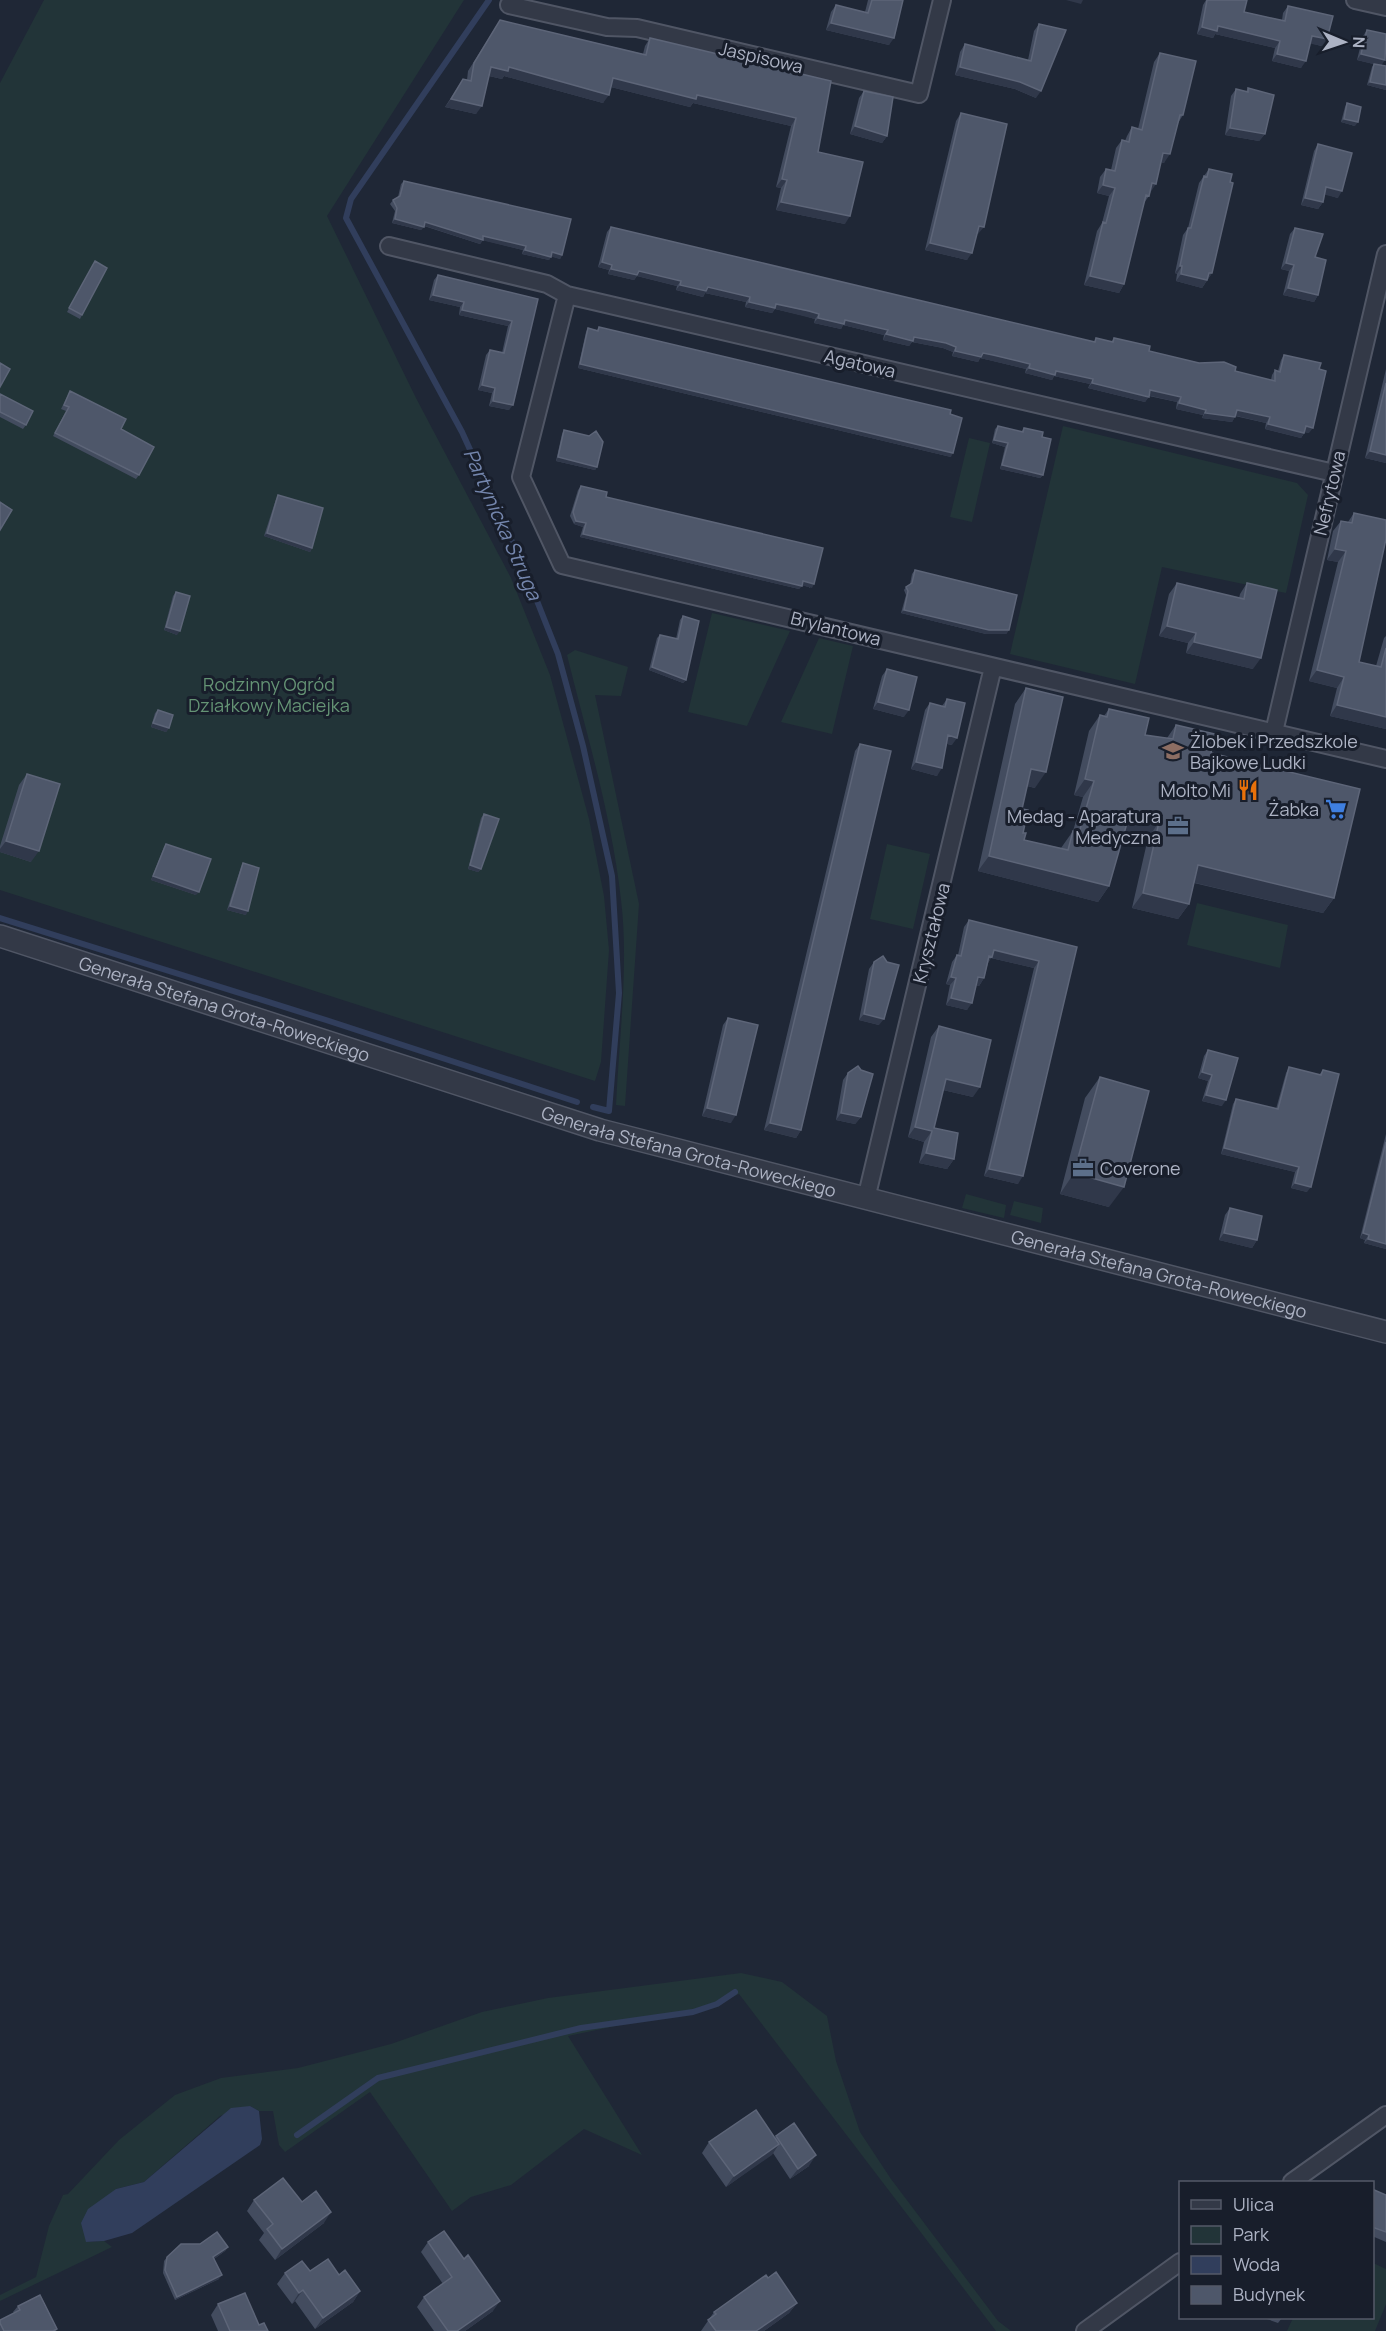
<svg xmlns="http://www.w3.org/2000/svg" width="1386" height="2331" font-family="Manrope,sans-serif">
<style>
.green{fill:#223438}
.water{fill:#313e5c}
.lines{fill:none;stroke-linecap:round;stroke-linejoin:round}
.stream{stroke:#313e5c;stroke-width:6}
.minor-casing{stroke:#505665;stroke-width:20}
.tertiary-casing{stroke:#505665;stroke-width:24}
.minor{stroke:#333947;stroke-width:16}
.tertiary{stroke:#333947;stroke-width:21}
.wall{fill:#434c5f}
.shaded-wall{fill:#30384a}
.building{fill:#4e576a;stroke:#5d6578;stroke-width:1.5}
.labels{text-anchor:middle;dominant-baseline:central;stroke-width:6;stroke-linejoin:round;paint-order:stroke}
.street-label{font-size:18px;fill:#adb3c4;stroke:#181e2b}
.park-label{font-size:18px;fill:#659475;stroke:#181e2b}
.poi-label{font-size:18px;fill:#adb3c4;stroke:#181e2b;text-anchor:end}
.water-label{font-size:20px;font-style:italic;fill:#7486ad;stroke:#181e2b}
</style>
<rect width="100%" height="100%" fill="#1f2736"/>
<!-- green -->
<path class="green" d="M 44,0 L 464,0 L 327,216 L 416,398 L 511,578 L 550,675 L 589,819 L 604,896 L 609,950 L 601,1062 L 595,1081 L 0,890 L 0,83 Z
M 1063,426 L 1297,483 L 1308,495 L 1286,593 L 1162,567 L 1135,684 L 1010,654 Z
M 969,438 L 990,443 L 972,522 L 950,517 Z
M 712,613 L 790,631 L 747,726 L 688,712 Z
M 819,638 L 853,646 L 832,734 L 781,722 Z
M 575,650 L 628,667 L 621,696 L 595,695 L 639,904 L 625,1106 L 616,1105 C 619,1040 629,964 621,900 C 612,817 587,736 567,655 Z
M 887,844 L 930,854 L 913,929 L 870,919 Z
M 1197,903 L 1288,925 L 1280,968 L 1187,945 Z
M 966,1194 L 1006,1205 L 1004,1218 L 962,1208 Z
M 1014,1201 L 1043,1208 L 1041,1223 L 1010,1215 Z
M 741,1973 L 782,1982 L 827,2016 L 836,2061 L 860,2132 L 891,2179 L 998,2321 L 1011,2331 L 996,2331 L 739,1994 L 695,2013 L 653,2018 L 568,2036 L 642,2155 L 584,2129 L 511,2185 L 471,2197 L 452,2211 L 370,2092 L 285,2152 L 279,2145 L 273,2111 L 259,2111 L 250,2106 L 220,2116 L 144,2182 L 116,2189 L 86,2242 L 104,2241 L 112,2247 L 0,2301 L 0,2295 L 36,2277 L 49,2226 L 63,2195 L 68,2194 L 119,2140 L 175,2095 L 221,2078 L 298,2068 L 391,2044 L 482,2012 L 548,1998 Z
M 1373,2263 L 1386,2269 L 1386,2304 L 1375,2331 L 1287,2331 L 1293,2318 L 1372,2318 Z"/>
<!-- water -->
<path class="water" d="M 250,2106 L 259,2111 L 262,2139 L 260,2145 L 132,2233 L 104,2241 L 86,2242 L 81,2223 L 88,2209 L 116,2189 L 144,2182 L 231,2108 Z"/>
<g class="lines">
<!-- stream -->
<path class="stream" d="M 489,0 L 351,199 L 346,218 L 462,432 L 524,568 L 558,654 L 583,746 L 612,876 L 619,993 L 609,1111 L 593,1107
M 0,918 L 326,1020 L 577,1102
M 297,2135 L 378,2078 L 581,2028 L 693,2012 L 717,2004 L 735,1992"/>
<defs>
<path id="minor" d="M 1355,0 L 1386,7
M 509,5 L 607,27 L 637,28 L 919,94 L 942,0
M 389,246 L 547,284 L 567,295 L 1334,473
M 567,295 L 521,477 L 562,565 L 1386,759
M 1274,732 L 1386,254
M 866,1199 L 993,667
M 1292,2182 L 1386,2115
M 1085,2331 L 1180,2262"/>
<g id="tertiary">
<path id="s1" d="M 0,936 L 600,1130 L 1386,1332"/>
</g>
</defs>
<!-- minor casing -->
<use href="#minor" class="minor-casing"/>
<!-- tertiary casing -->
<use href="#tertiary" class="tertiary-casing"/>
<!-- minor -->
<use href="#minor" class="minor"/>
<!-- tertiary -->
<use href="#tertiary" class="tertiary"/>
</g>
<!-- wall -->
<path class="wall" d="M 868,0 L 903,0 L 889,45 L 826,30 L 831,12 L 836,5 L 865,12 Z
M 1206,0 L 1247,0 L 1244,12 L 1282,20 L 1283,13 L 1288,6 L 1322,46 L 1310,43 L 1301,68 L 1272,61 L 1275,48 L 1215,34 L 1213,38 L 1197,34 L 1203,5 Z
M 500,20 L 643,54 L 645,46 L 650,38 L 831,81 L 818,152 L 845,224 L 776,210 L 781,188 L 776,187 L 791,126 L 693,103 L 690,107 L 611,87 L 603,103 L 504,76 L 502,79 L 489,76 L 476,114 L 445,107 L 463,79 L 467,80 L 468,71 Z
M 1039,24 L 1036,98 L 1015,89 L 955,75 L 960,52 L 965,44 L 1028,60 L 1034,31 Z
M 1367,30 L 1382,65 L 1386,67 L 1386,90 L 1367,85 L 1372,67 L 1374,64 L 1357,60 L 1363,36 Z
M 1160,53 L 1183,115 L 1178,123 L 1164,163 L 1161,162 L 1149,196 L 1144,203 L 1124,284 L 1119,293 L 1084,285 L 1097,231 L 1102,223 L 1109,196 L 1097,193 L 1100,177 L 1106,169 L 1111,170 L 1116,148 L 1122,140 L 1125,141 L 1127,136 L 1132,127 L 1138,129 L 1154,62 Z
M 1248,88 L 1265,134 L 1259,141 L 1225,135 L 1231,96 L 1236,89 L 1246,92 Z
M 864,91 L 887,136 L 882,143 L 850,134 L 859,98 Z
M 1347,103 L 1355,126 L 1341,122 L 1345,107 Z
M 961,113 L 978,234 L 977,234 L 967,260 L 925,250 L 956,121 Z
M 1318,144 L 1338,198 L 1325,194 L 1323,202 L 1318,209 L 1301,205 L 1314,151 Z
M 1209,169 L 1212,273 L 1202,288 L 1176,281 L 1177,274 L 1175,273 L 1183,235 L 1188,228 L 1199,183 Z
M 404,181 L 562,255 L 560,259 L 551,256 L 549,260 L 522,254 L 523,250 L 483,240 L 480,244 L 424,226 L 421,230 L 392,223 L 395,211 L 390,204 L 393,200 L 398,197 L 401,184 Z
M 611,227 L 1094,342 L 1096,338 L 1111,342 L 1114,338 L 1149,351 L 1271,380 L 1272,375 L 1275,370 L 1278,371 L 1281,360 L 1284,355 L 1309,433 L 1305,432 L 1301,438 L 1265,429 L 1266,423 L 1235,416 L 1232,422 L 1202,418 L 1203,415 L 1176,409 L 1177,402 L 1149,396 L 1145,402 L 1088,388 L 1090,384 L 1054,376 L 1052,380 L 1025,373 L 1026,369 L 989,360 L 980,358 L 978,362 L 952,356 L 953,352 L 943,348 L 912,342 L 909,346 L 883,340 L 884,335 L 843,325 L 841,329 L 814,323 L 815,319 L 805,316 L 775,309 L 772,313 L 745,307 L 746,302 L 705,293 L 703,297 L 676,290 L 677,286 L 637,276 L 634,280 L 608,274 L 609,270 L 598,267 L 607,232 Z
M 1295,228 L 1318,295 L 1314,302 L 1283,295 L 1289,271 L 1281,269 L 1290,234 Z
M 95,261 L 82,315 L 80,319 L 67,312 Z
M 438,275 L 538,299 L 509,410 L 489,406 L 492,393 L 478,390 L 486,355 L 490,350 L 502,353 L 508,326 L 459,315 L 460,307 L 429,300 L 434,280 Z
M 599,327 L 950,414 L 951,457 L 578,368 L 586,332 L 588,328 L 597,330 Z
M 1386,369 L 1386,463 L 1365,458 Z
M 70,391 L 121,429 L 139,475 L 136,479 L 53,436 L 66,411 L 61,409 Z
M 0,394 L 26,425 L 23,429 L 0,417 Z
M 998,426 L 1021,432 L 1024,428 L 1042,437 L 1043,475 L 1040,478 L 1000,469 L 1005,447 L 992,443 L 995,429 Z
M 564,430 L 597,467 L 595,470 L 556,461 L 562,434 Z
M 581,486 L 606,497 L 812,588 L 802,585 L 799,589 L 580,537 L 583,527 L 574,524 L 570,516 L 578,490 Z
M 278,495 L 312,548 L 310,552 L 264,536 L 276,499 Z
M 1354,513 L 1359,662 L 1376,666 L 1384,638 L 1386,636 L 1386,729 L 1330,716 L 1337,688 L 1309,681 L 1338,562 L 1327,560 L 1333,531 L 1341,521 L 1348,522 Z
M 915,570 L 1009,630 L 1006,634 L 986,634 L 901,613 L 906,595 L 904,590 L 906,587 L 910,584 L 912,574 Z
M 1177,583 L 1239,598 L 1240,594 L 1247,583 L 1253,669 L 1186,653 L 1188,643 L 1159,636 L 1169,594 Z
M 176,592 L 177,635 L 164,630 L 173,596 Z
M 683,616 L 686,680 L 683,683 L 649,670 L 657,638 L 660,635 L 676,639 L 680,620 Z
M 887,669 L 904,717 L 873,709 L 882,676 Z
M 1026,688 L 1035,788 L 1027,786 L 1022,809 L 1023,833 L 1024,840 L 1061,848 L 1073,831 L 1083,797 L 1074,795 L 1089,731 L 1100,715 L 1104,716 L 1109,709 L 1145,735 L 1167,738 L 1176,725 L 1211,753 L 1334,898 L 1323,913 L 1194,883 L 1189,904 L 1178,919 L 1132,908 L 1148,838 L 1124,833 L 1109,886 L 1098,902 L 978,871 L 1015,704 Z
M 947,699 L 952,745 L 947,744 L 937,776 L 911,769 L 925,710 L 930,703 L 942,706 Z
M 158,710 L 169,728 L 166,732 L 151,727 L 155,713 Z
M 860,744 L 801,1130 L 796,1138 L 764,1130 L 855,751 Z
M 27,774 L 31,862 L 0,852 L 0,846 L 19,785 Z
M 484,814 L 481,869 L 478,872 L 468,869 L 481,818 Z
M 166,844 L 196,895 L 151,880 L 164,847 Z
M 243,863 L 246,915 L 227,910 L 241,867 Z
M 969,920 L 1077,947 L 1018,1184 L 984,1176 L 1034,968 L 991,958 L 988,963 L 984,978 L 979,986 L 976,985 L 967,1010 L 946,1005 L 950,985 L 946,984 L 952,962 L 957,955 L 958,955 L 964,927 Z
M 874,962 L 879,1025 L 859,1020 L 869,969 Z
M 728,1018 L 731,1123 L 702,1116 L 723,1025 Z
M 939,1026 L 973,1097 L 943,1090 L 934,1128 L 954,1159 L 947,1169 L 919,1163 L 924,1142 L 908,1137 L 931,1037 Z
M 1208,1050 L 1222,1106 L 1202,1101 L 1208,1081 L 1198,1078 L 1204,1056 Z
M 1289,1067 L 1319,1075 L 1323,1070 L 1307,1192 L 1291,1188 L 1295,1172 L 1221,1154 L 1233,1104 L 1236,1099 L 1276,1109 L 1286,1073 Z
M 848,1073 L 861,1117 L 855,1124 L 836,1120 L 843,1080 Z
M 1100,1077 L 1109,1207 L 1060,1194 L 1085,1098 Z
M 1386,1134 L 1386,1249 L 1364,1243 L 1365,1240 L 1360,1238 Z
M 1230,1208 L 1257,1240 L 1252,1248 L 1219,1240 L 1225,1215 Z
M 776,2136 L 809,2166 L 790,2179 L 773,2153 L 726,2187 L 702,2153 L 709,2142 L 775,2138 Z
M 1372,2189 L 1386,2195 L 1386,2242 L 1372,2236 Z
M 254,2200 L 302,2202 L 324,2223 L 275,2260 L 259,2240 L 264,2233 L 247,2211 Z
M 428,2242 L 493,2311 L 465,2331 L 434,2331 L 417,2307 L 424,2297 L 443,2284 L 421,2252 Z
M 228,2247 L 225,2251 L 214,2259 L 219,2279 L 175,2300 L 163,2273 L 164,2261 L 167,2257 Z
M 310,2271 L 339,2275 L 360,2291 L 353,2302 L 315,2329 L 295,2301 L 292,2304 L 277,2284 L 285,2273 Z
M 768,2278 L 797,2303 L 789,2313 L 764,2331 L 701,2331 L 714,2312 Z
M 218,2304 L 259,2325 L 268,2331 L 218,2331 L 211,2315 Z
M 18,2306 L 57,2329 L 56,2331 L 0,2331 L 0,2320 L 14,2313 L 13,2312 Z
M 1264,2318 L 1282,2318 L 1278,2323 Z"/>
<!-- shaded-wall -->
<path class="shaded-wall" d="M 1066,0 L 1083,0 L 1081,4 Z
M 831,23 L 894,38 L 889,45 L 826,30 Z
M 1218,26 L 1280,41 L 1275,48 L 1215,34 L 1213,38 L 1197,34 L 1202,27 Z
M 1312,36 L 1327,39 L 1322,46 L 1307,43 Z
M 1277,54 L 1306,61 L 1301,68 L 1272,61 Z
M 1361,54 L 1385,60 L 1381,66 L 1357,60 Z
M 491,67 L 509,67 L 609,95 L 603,103 L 504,76 L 502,79 L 485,75 Z
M 960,67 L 1020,82 L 1041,91 L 1036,98 L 1015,89 L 955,75 Z
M 613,78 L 697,95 L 796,118 L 791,126 L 693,103 L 690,107 L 607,86 Z
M 1370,82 L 1386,85 L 1386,90 L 1367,85 Z
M 451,99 L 482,106 L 476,114 L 445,107 Z
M 1344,119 L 1358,122 L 1355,126 L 1341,122 Z
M 855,126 L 887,136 L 882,143 L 850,134 Z
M 1230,128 L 1265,134 L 1259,141 L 1225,135 Z
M 1163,153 L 1170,154 L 1164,163 L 1158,161 Z
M 782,179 L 787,180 L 781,188 L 776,187 Z
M 1152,183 L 1156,184 L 1150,193 Z
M 1103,185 L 1115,188 L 1109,196 L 1097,193 Z
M 1326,187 L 1342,191 L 1338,198 L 1322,194 Z
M 1305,198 L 1323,202 L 1318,209 L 1301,205 Z
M 781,202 L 850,216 L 845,224 L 776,210 Z
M 395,219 L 424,227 L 421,230 L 392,223 Z
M 425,222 L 483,236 L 526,246 L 523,250 L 481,240 L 483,240 L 480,244 L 422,225 Z
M 979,226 L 984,227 L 978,234 L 974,233 Z
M 930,243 L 972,253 L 967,260 L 925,250 Z
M 525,250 L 551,257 L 549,260 L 522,254 Z
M 552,252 L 562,255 L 560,259 L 549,256 Z
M 602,262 L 612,265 L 609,270 L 598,267 Z
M 1286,263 L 1294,265 L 1289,271 L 1281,269 Z
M 1180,266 L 1182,266 L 1177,274 L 1175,273 Z
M 611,269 L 639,271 L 681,281 L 677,286 L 637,276 L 634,280 L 608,274 Z
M 1209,273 L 1212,273 L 1202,288 L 1176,281 L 1181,274 Z
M 1090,276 L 1124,284 L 1119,293 L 1084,285 Z
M 680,285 L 708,287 L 750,297 L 746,302 L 705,293 L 703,297 L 676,290 Z
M 1288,288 L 1318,295 L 1314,302 L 1283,295 Z
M 433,295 L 464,302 L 460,307 L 429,300 Z
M 749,302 L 776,304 L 819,314 L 815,319 L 775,309 L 772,313 L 745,307 Z
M 462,310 L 512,321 L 508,326 L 459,315 Z
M 818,318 L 845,320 L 888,330 L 884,335 L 843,325 L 841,329 L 814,323 Z
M 886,334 L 914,337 L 946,343 L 956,347 L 953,352 L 943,348 L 912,342 L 909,346 L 883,340 Z
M 955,351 L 983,353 L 1030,364 L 1026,369 L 980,358 L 978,362 L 952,356 Z
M 580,364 L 953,453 L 951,457 L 578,368 Z
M 1029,368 L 1056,371 L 1093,379 L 1090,384 L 1054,376 L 1052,380 L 1025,373 Z
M 1092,383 L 1149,397 L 1145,402 L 1088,388 Z
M 482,385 L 495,388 L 492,393 L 478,390 Z
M 1150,390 L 1181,397 L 1177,402 L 1147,395 Z
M 493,401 L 513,405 L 509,410 L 489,406 Z
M 1179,403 L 1206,410 L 1203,415 L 1176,409 Z
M 1237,410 L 1270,417 L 1266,423 L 1233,415 Z
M 1205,413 L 1235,417 L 1232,422 L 1202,418 Z
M 1268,424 L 1304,433 L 1301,438 L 1265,429 Z
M 1306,426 L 1313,428 L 1309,433 L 1302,432 Z
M 994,440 L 1008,443 L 1005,447 L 992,443 Z
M 1370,451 L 1386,455 L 1386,463 L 1365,458 Z
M 558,457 L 597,467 L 595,470 L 556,461 Z
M 1002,465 L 1043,475 L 1040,478 L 1000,469 Z
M 576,521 L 586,523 L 583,527 L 574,524 Z
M 267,533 L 312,548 L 310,552 L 264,536 Z
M 583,534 L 802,586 L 799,589 L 580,537 Z
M 1335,549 L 1346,551 L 1338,562 L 1327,560 Z
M 803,581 L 814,584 L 812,588 L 801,585 Z
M 904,610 L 1009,630 L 1006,634 L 986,634 L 901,613 Z
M 1167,626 L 1196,633 L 1188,643 L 1159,636 Z
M 166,627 L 180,631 L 177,635 L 164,630 Z
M 1194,642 L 1261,658 L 1253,669 L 1186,653 Z
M 652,667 L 686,680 L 683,683 L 649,670 Z
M 1317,670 L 1344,677 L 1337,688 L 1309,681 Z
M 878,702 L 909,710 L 904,717 L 873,709 Z
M 1337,705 L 1386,717 L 1386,729 L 1330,716 Z
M 153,723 L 169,728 L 166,732 L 151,727 Z
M 948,735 L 957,738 L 952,745 L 943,743 Z
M 916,762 L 942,768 L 937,776 L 911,769 Z
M 1031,769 L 1046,772 L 1035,788 L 1020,784 Z
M 1085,779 L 1094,781 L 1083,797 L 1074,795 Z
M 1129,816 L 1159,822 L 1148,838 L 1118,831 Z
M 6,841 L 39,851 L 31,862 L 0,852 L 0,849 Z
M 989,856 L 1109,886 L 1098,902 L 978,871 Z
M 470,865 L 481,869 L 478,872 L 468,869 Z
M 1198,865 L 1334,898 L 1323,913 L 1187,881 Z
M 153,876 L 199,892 L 196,895 L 151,880 Z
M 1143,893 L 1189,904 L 1178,919 L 1132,908 Z
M 230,906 L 248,911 L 246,915 L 227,910 Z
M 994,950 L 1039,961 L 1034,968 L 991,958 L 987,964 L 984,963 Z
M 951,977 L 956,978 L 950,985 L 946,984 Z
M 978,977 L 984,978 L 979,986 L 973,984 Z
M 951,998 L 972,1003 L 967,1010 L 946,1005 Z
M 864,1014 L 884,1019 L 879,1025 L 859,1020 Z
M 1202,1072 L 1212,1075 L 1208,1081 L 1198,1078 Z
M 946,1079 L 980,1087 L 973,1097 L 939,1089 Z
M 1206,1095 L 1226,1100 L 1222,1106 L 1202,1101 Z
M 707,1108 L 736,1115 L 731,1123 L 702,1116 Z
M 841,1113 L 861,1117 L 855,1124 L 836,1120 Z
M 770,1123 L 801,1130 L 796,1138 L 764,1130 Z
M 915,1127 L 932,1131 L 924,1142 L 908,1137 Z
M 1224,1148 L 1299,1167 L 1295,1172 L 1221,1154 Z
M 926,1153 L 954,1159 L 947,1169 L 919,1163 Z
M 989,1169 L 1023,1176 L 1018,1184 L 984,1176 Z
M 1074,1173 L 1124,1187 L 1109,1207 L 1060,1194 Z
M 1295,1183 L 1311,1187 L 1307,1192 L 1291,1188 Z
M 1224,1233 L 1257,1240 L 1252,1248 L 1219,1240 Z
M 1363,1233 L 1369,1235 L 1365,1240 L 1360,1238 Z
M 1368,1239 L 1386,1244 L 1386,1249 L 1364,1243 Z
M 779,2144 L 772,2155 L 726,2187 L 734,2176 Z
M 816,2155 L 809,2166 L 790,2179 L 798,2169 Z
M 331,2212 L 324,2223 L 275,2260 L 282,2249 Z
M 228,2247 L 225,2251 L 211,2261 L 213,2257 Z
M 222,2275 L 219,2279 L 175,2300 L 177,2297 Z
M 303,2290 L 295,2301 L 292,2304 L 299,2293 Z
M 360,2291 L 353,2302 L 315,2329 L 323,2318 Z
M 500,2301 L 493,2311 L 465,2331 L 457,2331 Z
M 797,2303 L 789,2313 L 764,2331 L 756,2331 Z"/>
<!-- building -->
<path class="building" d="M 872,0 L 903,0 L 894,38 L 831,23 L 836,5 L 868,13 Z
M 1207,0 L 1247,0 L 1244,12 L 1285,21 L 1288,6 L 1333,16 L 1327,39 L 1312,36 L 1306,61 L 1277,54 L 1280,41 L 1218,26 L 1217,31 L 1202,27 Z
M 500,20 L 646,55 L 650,38 L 831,81 L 818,152 L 863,162 L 850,216 L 781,202 L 787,180 L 782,179 L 796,118 L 697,95 L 696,99 L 613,78 L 609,95 L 509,67 L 508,71 L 491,67 L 482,106 L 451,99 L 463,79 L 471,81 L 474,63 Z
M 1039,24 L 1066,30 L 1041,91 L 1020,82 L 960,67 L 965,44 L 1031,61 Z
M 1367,30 L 1386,34 L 1385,60 L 1361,54 Z
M 1160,53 L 1196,61 L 1183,115 L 1180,115 L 1170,154 L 1163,153 L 1156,184 L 1152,183 L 1149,196 L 1146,195 L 1124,284 L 1090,276 L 1103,222 L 1106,223 L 1115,188 L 1103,185 L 1106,169 L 1115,171 L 1122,140 L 1129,142 L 1132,127 L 1142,130 Z
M 1374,64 L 1386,66 L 1386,85 L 1370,82 Z
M 1248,88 L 1274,95 L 1265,134 L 1230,128 L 1236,89 L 1248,92 Z
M 864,91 L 893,97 L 887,136 L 855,126 Z
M 1347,103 L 1361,107 L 1358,122 L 1344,119 Z
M 961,113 L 1007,124 L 984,227 L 979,226 L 972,253 L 930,243 Z
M 1318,144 L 1352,153 L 1342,191 L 1326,187 L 1323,202 L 1305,198 Z
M 1209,169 L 1232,174 L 1230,182 L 1233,183 L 1212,273 L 1209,273 L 1207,280 L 1181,274 L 1182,266 L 1180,266 L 1188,228 L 1191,228 L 1204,176 L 1207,177 Z
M 404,181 L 571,219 L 562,255 L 552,252 L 551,257 L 525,250 L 526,246 L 483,236 L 483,240 L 425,222 L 424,227 L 395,219 L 397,208 L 393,200 L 400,196 Z
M 611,227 L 1095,342 L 1096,338 L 1113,342 L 1114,338 L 1150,346 L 1149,351 L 1199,363 L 1224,362 L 1236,367 L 1235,371 L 1275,381 L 1275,370 L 1280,372 L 1284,355 L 1321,363 L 1319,369 L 1326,371 L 1313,428 L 1306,426 L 1304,433 L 1268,424 L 1270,417 L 1237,410 L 1235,417 L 1205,413 L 1206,410 L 1179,403 L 1181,397 L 1150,390 L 1149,397 L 1092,383 L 1093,379 L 1056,371 L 1055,375 L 1029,368 L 1030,364 L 993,355 L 983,353 L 981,357 L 955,351 L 956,347 L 946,343 L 914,337 L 913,341 L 886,334 L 888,330 L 845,320 L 844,324 L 818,318 L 819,314 L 809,311 L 776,304 L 775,308 L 749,302 L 750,297 L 708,287 L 706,291 L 680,285 L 681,281 L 639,271 L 637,275 L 611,269 L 612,265 L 602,262 Z
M 1295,228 L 1323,234 L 1315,257 L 1326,260 L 1318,295 L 1288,288 L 1294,265 L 1286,263 Z
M 95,261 L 107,268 L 82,315 L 69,308 Z
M 438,275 L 538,299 L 513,405 L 493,401 L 495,388 L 482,385 L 490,350 L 504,353 L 512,321 L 462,310 L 464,302 L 433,295 Z
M 599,327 L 951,410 L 950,414 L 962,418 L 953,453 L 580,364 L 588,328 L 598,331 Z
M 0,363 L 10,369 L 0,387 Z
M 1386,383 L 1386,455 L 1370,451 Z
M 70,391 L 126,419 L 121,429 L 154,447 L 139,475 L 55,433 L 69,407 L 64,405 Z
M 0,394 L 33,411 L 26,425 L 0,412 Z
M 998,426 L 1023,432 L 1024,428 L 1043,432 L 1042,437 L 1051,439 L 1043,475 L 1002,465 L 1008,443 L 994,440 Z
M 564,430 L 589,436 L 596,431 L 603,442 L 597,467 L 558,457 Z
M 581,486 L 607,492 L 606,497 L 823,548 L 814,584 L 803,581 L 802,586 L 583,534 L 586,523 L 576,521 L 573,512 Z
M 278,495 L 323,508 L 312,548 L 267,533 Z
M 0,502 L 12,510 L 0,530 Z
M 1354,513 L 1386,520 L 1386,539 L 1359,662 L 1381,667 L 1386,648 L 1386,717 L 1337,705 L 1344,677 L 1317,670 L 1346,551 L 1335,549 L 1341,521 L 1352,523 Z
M 915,570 L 1017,595 L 1009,630 L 989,630 L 904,610 L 908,591 L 906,587 L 912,583 Z
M 1177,583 L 1244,599 L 1247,583 L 1277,590 L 1261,658 L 1194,642 L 1196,633 L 1167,626 Z
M 176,592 L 190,596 L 180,631 L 166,627 Z
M 683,616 L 699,621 L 686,680 L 652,667 L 660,635 L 678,639 Z
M 887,669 L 917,677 L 909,710 L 878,702 Z
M 1026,688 L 1063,697 L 1046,772 L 1031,769 L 1022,809 L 1028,810 L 1023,833 L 1026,833 L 1024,840 L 1068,850 L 1073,831 L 1079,833 L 1094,781 L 1085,779 L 1100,715 L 1107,717 L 1109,709 L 1149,718 L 1145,735 L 1173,739 L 1176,725 L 1215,734 L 1211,753 L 1360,789 L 1334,898 L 1198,865 L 1189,904 L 1143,893 L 1159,822 L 1129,816 L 1109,886 L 989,856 Z
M 947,699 L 965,703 L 957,738 L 948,735 L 942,768 L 916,762 L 930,703 L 945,707 Z
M 158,710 L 173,715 L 169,728 L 153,723 Z
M 860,744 L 891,751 L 801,1130 L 770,1123 Z
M 27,774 L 60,784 L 39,851 L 6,841 Z
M 484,814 L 499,819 L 481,869 L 470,865 Z
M 166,844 L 211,859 L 199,892 L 153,876 Z
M 243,863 L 259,868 L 248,911 L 230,906 Z
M 969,920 L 1077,947 L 1023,1176 L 989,1169 L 1039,961 L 994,950 L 992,957 L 989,956 L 984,978 L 978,977 L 972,1003 L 951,998 L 956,978 L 951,977 L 957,955 L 961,956 Z
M 883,956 L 887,962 L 899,965 L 884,1019 L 864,1014 L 874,962 Z
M 728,1018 L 758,1025 L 736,1115 L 707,1108 Z
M 939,1026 L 991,1040 L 980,1087 L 946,1079 L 934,1128 L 958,1133 L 954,1159 L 926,1153 L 932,1131 L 915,1127 Z
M 1208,1050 L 1238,1058 L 1226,1100 L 1206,1095 L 1212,1075 L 1202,1072 Z
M 858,1066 L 861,1070 L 873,1074 L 861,1117 L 841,1113 L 848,1073 Z
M 1289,1067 L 1321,1075 L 1323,1070 L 1339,1074 L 1311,1187 L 1295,1183 L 1299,1167 L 1224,1148 L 1236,1099 L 1278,1109 Z
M 1100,1077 L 1149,1091 L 1124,1187 L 1074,1173 Z
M 1386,1142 L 1386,1244 L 1368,1239 L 1369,1235 L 1363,1233 Z
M 1230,1208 L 1262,1216 L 1257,1240 L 1224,1233 Z
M 756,2110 L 779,2144 L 734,2176 L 709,2142 Z
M 794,2123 L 816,2155 L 798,2169 L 776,2136 Z
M 283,2178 L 302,2202 L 316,2191 L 331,2212 L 282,2249 L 267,2229 L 273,2224 L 254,2200 Z
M 1372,2189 L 1386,2195 L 1386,2232 L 1372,2227 Z
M 444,2231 L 464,2259 L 468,2255 L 500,2301 L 457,2331 L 448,2331 L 424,2297 L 452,2277 L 428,2242 Z
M 217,2232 L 228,2247 L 213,2257 L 222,2275 L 177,2297 L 165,2270 L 167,2257 L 181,2244 L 200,2244 Z
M 328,2259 L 339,2275 L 345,2270 L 360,2291 L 323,2318 L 303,2290 L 299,2293 L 285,2273 L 302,2261 L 310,2271 Z
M 776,2272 L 797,2303 L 756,2331 L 716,2331 L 708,2320 L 716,2314 L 714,2312 L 766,2275 L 768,2278 Z
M 245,2293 L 259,2325 L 264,2323 L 268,2331 L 230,2331 L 218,2304 Z
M 40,2295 L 57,2329 L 53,2331 L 4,2331 L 0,2323 L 0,2320 L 20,2310 L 18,2306 Z"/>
<!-- icons -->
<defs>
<symbol id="school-bare" viewBox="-9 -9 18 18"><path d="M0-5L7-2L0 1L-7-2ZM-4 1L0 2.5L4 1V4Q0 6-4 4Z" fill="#8d6e63" stroke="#181e2b" stroke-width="2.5" paint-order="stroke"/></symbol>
<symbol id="restaurant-bare" viewBox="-9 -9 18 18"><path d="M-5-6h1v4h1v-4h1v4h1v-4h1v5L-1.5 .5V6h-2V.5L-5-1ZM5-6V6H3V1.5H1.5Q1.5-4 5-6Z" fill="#e8710a" stroke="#181e2b" stroke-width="2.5" paint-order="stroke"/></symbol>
<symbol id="supermarket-bare" viewBox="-9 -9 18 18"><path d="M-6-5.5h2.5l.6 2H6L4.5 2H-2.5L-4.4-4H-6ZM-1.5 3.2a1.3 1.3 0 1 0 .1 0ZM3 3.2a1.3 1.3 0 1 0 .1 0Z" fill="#3f7fe0" stroke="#181e2b" stroke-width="2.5" paint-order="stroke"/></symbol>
<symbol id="office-bare" viewBox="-9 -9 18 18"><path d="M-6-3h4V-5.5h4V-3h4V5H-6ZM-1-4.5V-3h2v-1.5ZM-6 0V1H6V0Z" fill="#5c6f8a" stroke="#181e2b" stroke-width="2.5" paint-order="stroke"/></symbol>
</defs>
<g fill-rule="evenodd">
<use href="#school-bare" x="1158" y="736" width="30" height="30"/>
<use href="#restaurant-bare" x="1233" y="775" width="30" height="30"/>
<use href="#supermarket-bare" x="1321" y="794" width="30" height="30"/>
<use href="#office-bare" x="1163" y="811" width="30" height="30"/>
<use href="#office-bare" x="1068" y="1153" width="30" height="30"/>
</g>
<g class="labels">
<!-- street labels -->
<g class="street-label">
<text transform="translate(761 57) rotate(13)">Jaspisowa</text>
<text transform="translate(860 363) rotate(13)">Agatowa</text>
<text transform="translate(1329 493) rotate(-77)">Nefrytowa</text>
<text transform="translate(836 628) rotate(14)">Brylantowa</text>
<text transform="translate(931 933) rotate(-76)">Kryształowa</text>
<text stroke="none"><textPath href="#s1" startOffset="236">Generała Stefana Grota-Roweckiego</textPath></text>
<text stroke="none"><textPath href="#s1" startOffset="722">Generała Stefana Grota-Roweckiego</textPath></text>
<text stroke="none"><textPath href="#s1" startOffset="1208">Generała Stefana Grota-Roweckiego</textPath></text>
</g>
<!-- park labels -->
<g class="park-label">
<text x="269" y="684">Rodzinny Ogród<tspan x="269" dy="21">Działkowy Maciejka</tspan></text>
</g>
<!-- poi labels -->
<g class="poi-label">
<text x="1190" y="741" text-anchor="start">Żlobek i Przedszkole<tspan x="1190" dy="21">Bajkowe Ludki</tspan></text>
<text x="1231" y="790">Molto Mi</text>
<text x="1319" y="809">Żabka</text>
<text x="1161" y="816">Medag - Aparatura<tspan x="1161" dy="21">Medyczna</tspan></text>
<text x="1100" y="1168" text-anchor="start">Coverone</text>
</g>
<!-- water labels -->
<g class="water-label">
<text transform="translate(503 524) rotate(66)">Partynicka Struga</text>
</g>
</g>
<!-- legend -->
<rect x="1179" y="2181" width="195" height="138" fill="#181e2b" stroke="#545a68" stroke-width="1.5"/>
<rect x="1191" y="2200" width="30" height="9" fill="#333947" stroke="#545a68" stroke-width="1.5"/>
<text x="1233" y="2211" font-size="18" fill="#adb3c4">Ulica</text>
<rect x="1191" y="2226" width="30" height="18" fill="#223438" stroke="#545a68" stroke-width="1.5"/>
<text x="1233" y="2241" font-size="18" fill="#adb3c4">Park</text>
<rect x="1191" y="2256" width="30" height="18" fill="#313e5c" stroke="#545a68" stroke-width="1.5"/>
<text x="1233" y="2271" font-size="18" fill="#adb3c4">Woda</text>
<rect x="1191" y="2286" width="30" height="18" fill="#4e576a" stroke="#545a68" stroke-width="1.5"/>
<text x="1233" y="2301" font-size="18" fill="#adb3c4">Budynek</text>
<!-- north arrow -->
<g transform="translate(1344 42) rotate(92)" stroke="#181e2b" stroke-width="4.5" paint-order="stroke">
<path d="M0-4.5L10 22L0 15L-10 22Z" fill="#adb3c4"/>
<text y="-9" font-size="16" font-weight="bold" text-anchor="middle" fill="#adb3c4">N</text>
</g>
</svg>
